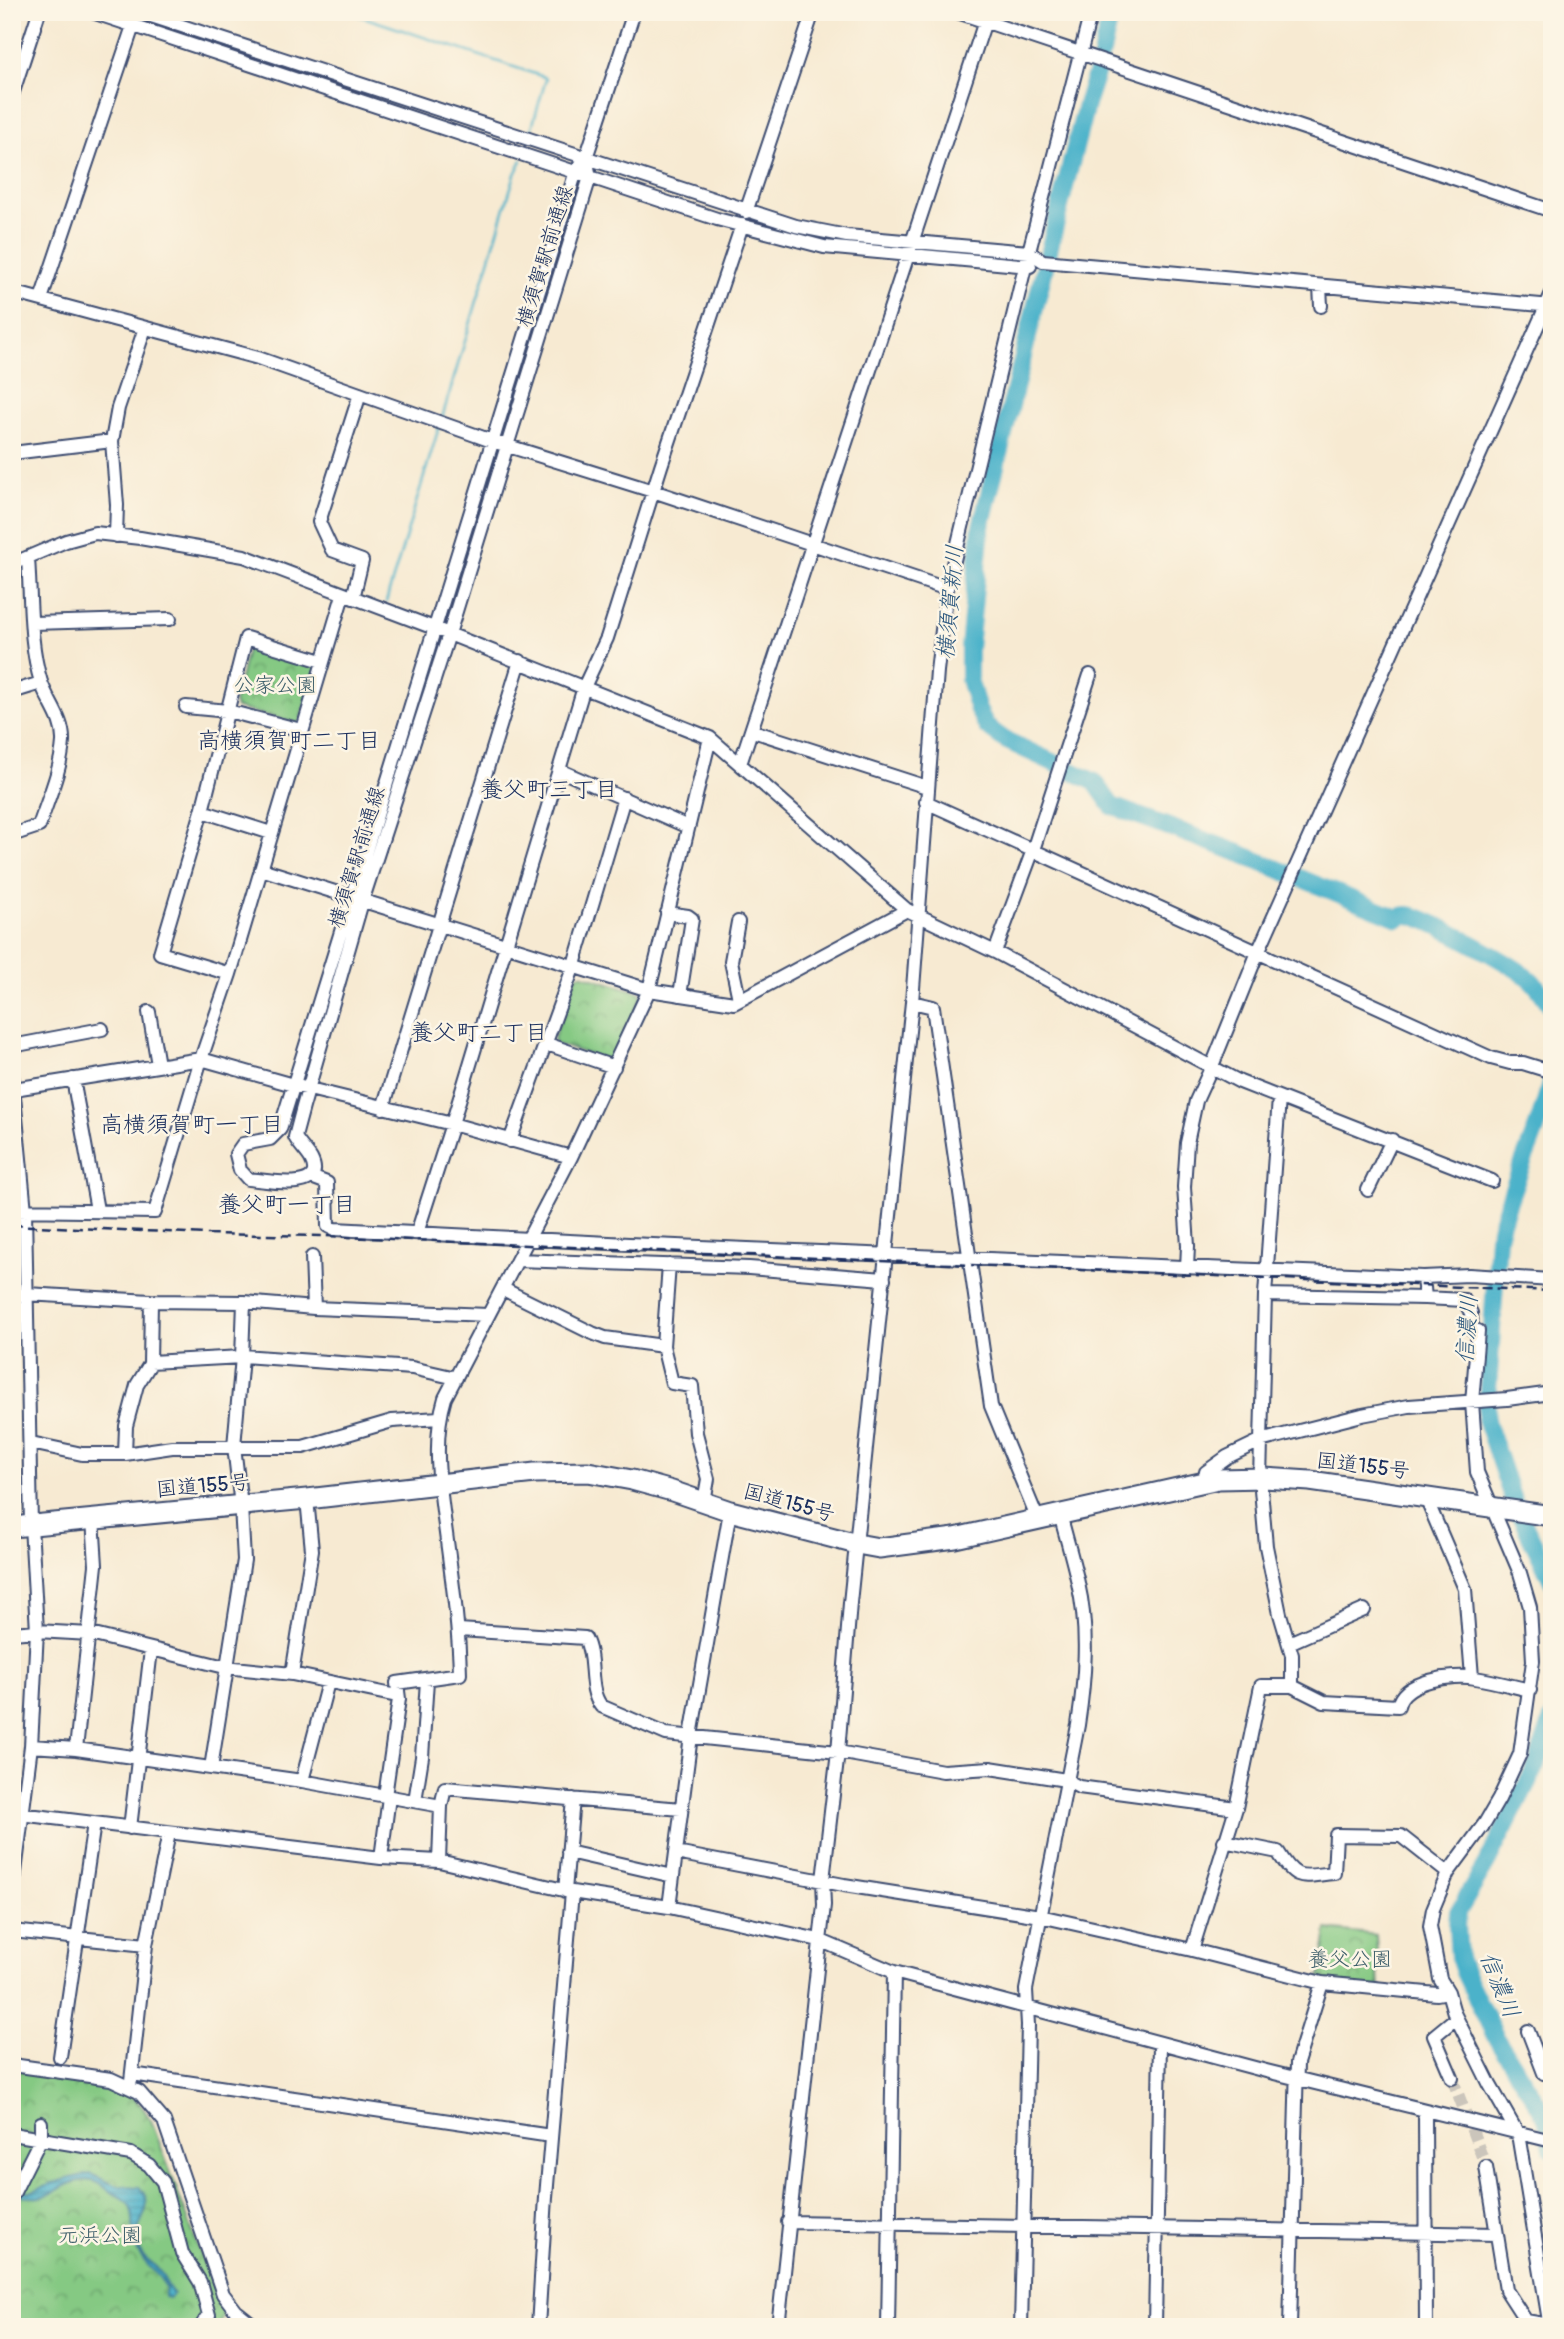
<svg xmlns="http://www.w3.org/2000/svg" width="1564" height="2339" font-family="Pangolin,'Klee One',sans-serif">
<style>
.park{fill:url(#park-crowns);stroke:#507c70;stroke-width:2}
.water{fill:url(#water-rules);stroke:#347094;stroke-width:2}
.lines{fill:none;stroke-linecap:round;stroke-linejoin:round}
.stream{stroke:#4cb2ca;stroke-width:2.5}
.river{stroke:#4cb2ca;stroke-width:18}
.minor-tunnel{stroke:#cbc5bb;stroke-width:12;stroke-dasharray:12 6;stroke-linecap:butt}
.minor-casing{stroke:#3c4b6f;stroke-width:16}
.highway-casing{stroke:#3c4b6f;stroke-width:23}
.minor{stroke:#fff;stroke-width:12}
.highway{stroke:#fff;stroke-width:19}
.rail{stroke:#1b2f5e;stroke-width:2.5;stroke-dasharray:10 5;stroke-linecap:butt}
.labels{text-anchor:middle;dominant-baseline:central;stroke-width:5;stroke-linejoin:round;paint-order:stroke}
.street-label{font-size:21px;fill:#1b2f5e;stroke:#fcf5e5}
.park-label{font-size:21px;fill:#3b5d69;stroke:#fcf5e5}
.water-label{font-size:23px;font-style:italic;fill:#2a567e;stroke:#fcf5e5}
.neighbourhood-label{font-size:23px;fill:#1b2f5e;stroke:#fcf5e5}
</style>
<defs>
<pattern id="park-crowns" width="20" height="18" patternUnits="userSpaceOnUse" patternTransform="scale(1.75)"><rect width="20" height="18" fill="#85c983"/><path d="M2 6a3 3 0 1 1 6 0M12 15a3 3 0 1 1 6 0" fill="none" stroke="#6ca46e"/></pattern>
<pattern id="water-rules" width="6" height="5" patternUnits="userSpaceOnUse" patternTransform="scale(1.75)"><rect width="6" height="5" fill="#4cb2ca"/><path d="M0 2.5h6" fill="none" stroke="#3e91a7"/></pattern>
</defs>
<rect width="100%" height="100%" fill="#fcf5e5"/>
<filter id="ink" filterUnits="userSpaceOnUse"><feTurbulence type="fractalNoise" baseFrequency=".0143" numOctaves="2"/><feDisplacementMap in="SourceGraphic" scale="14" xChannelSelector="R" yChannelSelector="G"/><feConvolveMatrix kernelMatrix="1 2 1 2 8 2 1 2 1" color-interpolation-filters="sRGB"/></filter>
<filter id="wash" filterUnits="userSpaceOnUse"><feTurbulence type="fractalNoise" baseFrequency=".00686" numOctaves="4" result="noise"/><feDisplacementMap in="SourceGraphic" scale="28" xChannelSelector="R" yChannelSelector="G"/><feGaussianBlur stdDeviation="1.57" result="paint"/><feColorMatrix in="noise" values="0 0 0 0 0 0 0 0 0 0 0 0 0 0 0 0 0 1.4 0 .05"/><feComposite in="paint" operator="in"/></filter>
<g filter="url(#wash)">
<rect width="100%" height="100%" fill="#f7ead2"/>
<!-- park -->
<path class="park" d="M 253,644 L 315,663 L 317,667 L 299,724 L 236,708 L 234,703 L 248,646 Z
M 581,974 L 639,992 L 642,996 L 612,1061 L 555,1044 L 554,1037 L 576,976 Z
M 1327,1929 L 1376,1935 L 1379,1991 L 1320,1980 Z
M 12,2068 C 49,2073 106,2073 134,2098 C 141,2104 146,2113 151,2120 L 215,2292 L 227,2311 L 217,2327 L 12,2327 Z"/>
<!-- water -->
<path class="water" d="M 90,2174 L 118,2186 L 139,2187 C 159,2206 133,2223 137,2244 C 139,2257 150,2261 158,2269 C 164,2276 166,2286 173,2293 L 169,2298 L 164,2297 L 166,2288 C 159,2272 144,2265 137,2250 C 130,2236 137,2217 129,2204 C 125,2198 117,2195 111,2192 C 105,2188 100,2182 93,2181 C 61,2174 50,2213 12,2190 L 12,2185 L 30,2192 L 66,2179 Z"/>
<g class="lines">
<!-- stream -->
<path class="stream" d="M 348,12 L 544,77 L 546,79 L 530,134
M 442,418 L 515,174 L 522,160
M 386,602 L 439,427"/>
<!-- river -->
<path class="river" d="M 1102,52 L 1111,12
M 1100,62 L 1087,101 L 1060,206 L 981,527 L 969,648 L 969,679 L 978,710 L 987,727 L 1005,740 L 1095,782 L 1112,806 L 1239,853 L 1398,918 C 1403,915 1408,914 1413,916 C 1433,921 1518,967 1532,981 C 1539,988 1545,998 1552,1007
M 1552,1074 C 1541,1131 1511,1181 1498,1237 L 1486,1421 L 1514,1503 L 1552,1581
M 1552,1719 L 1537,1764 L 1488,1861 L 1458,1912 L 1457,1926 L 1459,1957 L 1464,1972 L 1496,2038 L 1546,2117 L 1552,2149"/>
</g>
</g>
<g filter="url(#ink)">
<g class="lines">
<!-- minor-tunnel -->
<path class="minor-tunnel" d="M 1452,2078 L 1486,2167"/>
<defs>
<path id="minor" d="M 92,12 L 717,219 L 824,247 L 1030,266
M 139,12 L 796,226 L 847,236 L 1029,252 L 1043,261 L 1552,306
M 957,12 L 1552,211
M 12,95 L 39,12
M 586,158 L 590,177 L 449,634 L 362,902 L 303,1107 L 295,1137 C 299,1145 307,1152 311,1159 C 329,1194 263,1180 248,1179 L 240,1170 L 236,1154 L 243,1144 L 270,1139 L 280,1129 L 576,171 L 586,158 L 634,12
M 746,212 L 813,12
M 1320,286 L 1321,306
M 12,292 L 258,358 L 492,441 L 653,491 L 947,589
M 41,299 L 133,26
M 12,453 L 112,441
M 116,536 L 117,505 L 112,441 L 118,408 L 145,328
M 12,564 L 66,541 L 95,533 L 140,538 L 244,556 L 434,628 L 710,738 L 907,910 L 995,952 L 1240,1082 L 1492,1181
M 353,598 L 362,561 L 332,550 L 319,522 L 360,394
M 33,623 L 170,619
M 12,692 L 41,683
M 186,707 L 228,711 L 301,730
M 753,731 L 927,787
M 740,764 L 988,12
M 559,770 L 688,827
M 926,802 L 1491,1058 L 1510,1063 L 1523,1063 L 1552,1072
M 202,811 L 271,833
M 12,835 L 39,826 C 48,799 61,770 63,742 C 64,719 48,703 41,682 C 29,643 31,599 28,558
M 261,869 L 649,990 L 734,1003 L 907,910
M 667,913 L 688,916 L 692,919 L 680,995
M 738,922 L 731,961 L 739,999
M 995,952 L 1033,850 L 1090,675
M 230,974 L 160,953 L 202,811 L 246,638 L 322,661
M 912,1002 L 933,1007 L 991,1406 L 1038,1520
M 149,1012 L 158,1065
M 547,1044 L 614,1067
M 12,1046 L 102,1029
M 12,1075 L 25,1211 L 31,1525 L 37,1631 L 31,1746 L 12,1896
M 73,1079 L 97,1210
M 14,1089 L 201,1059 L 293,1085 L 452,1124 L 571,1157
M 1279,1098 L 1265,1295 L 1260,1478 L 1266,1546 L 1280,1614 L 1292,1655 L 1292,1686
M 383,1108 L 520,661
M 510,1141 L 573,968 L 624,798
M 311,1177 L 327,1183 L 328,1226 L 334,1229 L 629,1244 L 1423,1277 L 1469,1275 L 1552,1280
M 1368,1190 L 1392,1140
M 12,1210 L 155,1212 L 201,1059 L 230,974 L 343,595
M 417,1233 L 452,1124 L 584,687 L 607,638 L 661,466 L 742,225
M 312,1257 L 314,1308
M 517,1260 L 749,1268 L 884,1279
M 669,1265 L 663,1346 L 672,1383 L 692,1386 L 696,1433 L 708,1479 L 704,1502
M 1187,1268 L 1188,1246 L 1184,1187 L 1187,1143 L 1196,1101 L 1212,1066 L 1258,952 L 1552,293
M 1423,1277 L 1425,1298 L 1464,1300 L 1471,1313 L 1472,1329 L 1478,1331 L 1472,1402 L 1477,1472 L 1520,1573 L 1530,1607 L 1533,1661 L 1520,1754 L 1499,1799 L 1485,1823 L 1448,1873 L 1433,1909 L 1430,1926 L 1440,1979 L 1448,1992 L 1454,2013 L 1490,2085 L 1518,2134 L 1550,2327
M 503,1289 L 592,1333 L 605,1338 L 663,1346
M 1265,1295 L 1425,1298
M 12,1296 L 26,1294 L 151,1301 L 244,1302 L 314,1308 L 488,1315
M 242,1356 L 412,1368 L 456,1378
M 150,1362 L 242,1357
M 31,1443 L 82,1454 L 125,1454 L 172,1447 L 303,1447 L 392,1421 L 439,1418
M 125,1454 L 126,1426 L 137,1385 L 150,1364 L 151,1301
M 1204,1482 L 1206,1472 L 1227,1457 L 1260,1441 L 1362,1415 L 1409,1406 L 1507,1399 L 1552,1393
M 1425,1496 L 1465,1589 L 1472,1677
M 459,1630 L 585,1638 C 596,1659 587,1688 601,1706 L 666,1734 L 838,1752 L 943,1771 L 990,1768 L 1066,1780 L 1079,1787 L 1236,1808
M 12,1633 L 37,1631 L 90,1634 L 225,1667 L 292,1674 L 397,1696
M 1289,1643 L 1364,1610
M 292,1674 L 312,1550 L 307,1499
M 31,1746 L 76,1749 L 302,1781 L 441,1806
M 76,1749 L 96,1565 L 93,1519
M 211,1768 L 244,1560 L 241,1506 L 234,1446 L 242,1357 L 244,1302
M 302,1781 L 328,1682
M 385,1796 L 399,1699 L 397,1683 L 460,1674 C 459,1629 453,1586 447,1541 C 441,1494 431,1444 445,1398 L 571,1157 L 649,990 L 710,738
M 415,1801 L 422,1757 L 427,1680
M 12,1813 L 381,1858 L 439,1861 L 572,1892 L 669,1907 L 819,1940 L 894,1972 L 1266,2071 L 1552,2141
M 130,1828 L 151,1650
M 1224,1841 L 1278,1852 C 1297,1883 1302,1876 1334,1873 L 1336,1835 L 1401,1836 L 1448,1873
M 568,1852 L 673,1876
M 676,1853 L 844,1885 L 1040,1916 L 1192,1950 L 1322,1983 L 1437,1994 L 1448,1992
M 381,1858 L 389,1797
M 439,1861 L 441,1806 L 445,1788 L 681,1809
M 565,1891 L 573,1799
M 669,1907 L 691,1736 L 730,1511
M 12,1931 L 146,1945
M 1192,1950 L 1236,1808 L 1261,1686 L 1292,1686 L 1324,1702 L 1398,1706 C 1403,1680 1453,1674 1475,1678 C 1493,1681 1512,1686 1530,1690
M 1528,2031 L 1544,2073 L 1552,2074
M 60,2057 L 94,1823
M 12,2065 L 111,2079 L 139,2092 L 164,2121 L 223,2294 L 236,2311 L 256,2327
M 1544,2073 L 1552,2047
M 132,2074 L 551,2136
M 1452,2078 L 1434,2036 L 1456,2018
M 131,2081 L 146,1945 L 169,1833
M 1425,2111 L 1426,2327
M 12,2134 L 131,2154 L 149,2165 L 163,2182 L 182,2253 L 200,2282 L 209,2315 L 201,2327
M 1486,2167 L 1506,2290 L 1526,2321 L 1549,2325
M 12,2196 L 41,2138 L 41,2123
M 788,2222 L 1497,2234
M 538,2327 L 546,2197 L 572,1892
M 778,2327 L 824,1905 L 823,1880 L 838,1752 L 850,1603 L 912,1002 L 937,671 L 947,589 L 1025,267 L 1091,12
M 888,2327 L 894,1972
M 1021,2327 L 1028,2025 L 1026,1990 L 1078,1725 C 1085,1679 1089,1630 1078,1583 C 1073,1560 1066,1537 1060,1514
M 1155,2327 L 1160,2043
M 1290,2327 L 1297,2063 L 1322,1983"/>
<path id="highway" d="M 12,1527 L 307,1499 L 535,1473 L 588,1472 L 632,1480 L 672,1491 L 730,1511 L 857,1544 L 879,1548 L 955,1538 L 1218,1479 L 1264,1478 L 1310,1481 L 1552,1516"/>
</defs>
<!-- minor casing -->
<use href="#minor" class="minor-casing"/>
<!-- highway casing -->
<use href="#highway" class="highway-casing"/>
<!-- minor -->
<use href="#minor" class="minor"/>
<!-- highway -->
<use href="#highway" class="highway"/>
<!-- rail -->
<path class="rail" d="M 12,1225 L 209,1234 L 324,1236 L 1552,1291"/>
</g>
</g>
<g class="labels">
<!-- street labels -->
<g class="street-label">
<text transform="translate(545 256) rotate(-73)">横須賀駅前通線</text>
<text transform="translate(357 857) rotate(-73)">横須賀駅前通線</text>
<text transform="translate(1363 1466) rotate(7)">国道155号</text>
<text transform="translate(203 1486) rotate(-5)">国道155号</text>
<text transform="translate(789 1503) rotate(15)">国道155号</text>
</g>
<!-- park labels -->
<g class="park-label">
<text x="275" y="685">公家公園</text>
<text x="1350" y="1959">養父公園</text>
<text x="100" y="2235">元浜公園</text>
</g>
<!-- water labels -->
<g class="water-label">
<text transform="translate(950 602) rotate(-85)">横須賀新川</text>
<text transform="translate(1467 1329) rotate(-86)">信濃川</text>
<text transform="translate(1500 1985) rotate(68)">信濃川</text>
</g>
<!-- neighbourhood labels -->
<g class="neighbourhood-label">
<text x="289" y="740">高横須賀町二丁目</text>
<text x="549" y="789">養父町三丁目</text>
<text x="479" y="1032">養父町二丁目</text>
<text x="192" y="1124">高横須賀町一丁目</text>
<text x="287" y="1204">養父町一丁目</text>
</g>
</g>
<!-- margin -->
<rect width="1564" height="2339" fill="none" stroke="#fcf5e5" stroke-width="42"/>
</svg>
